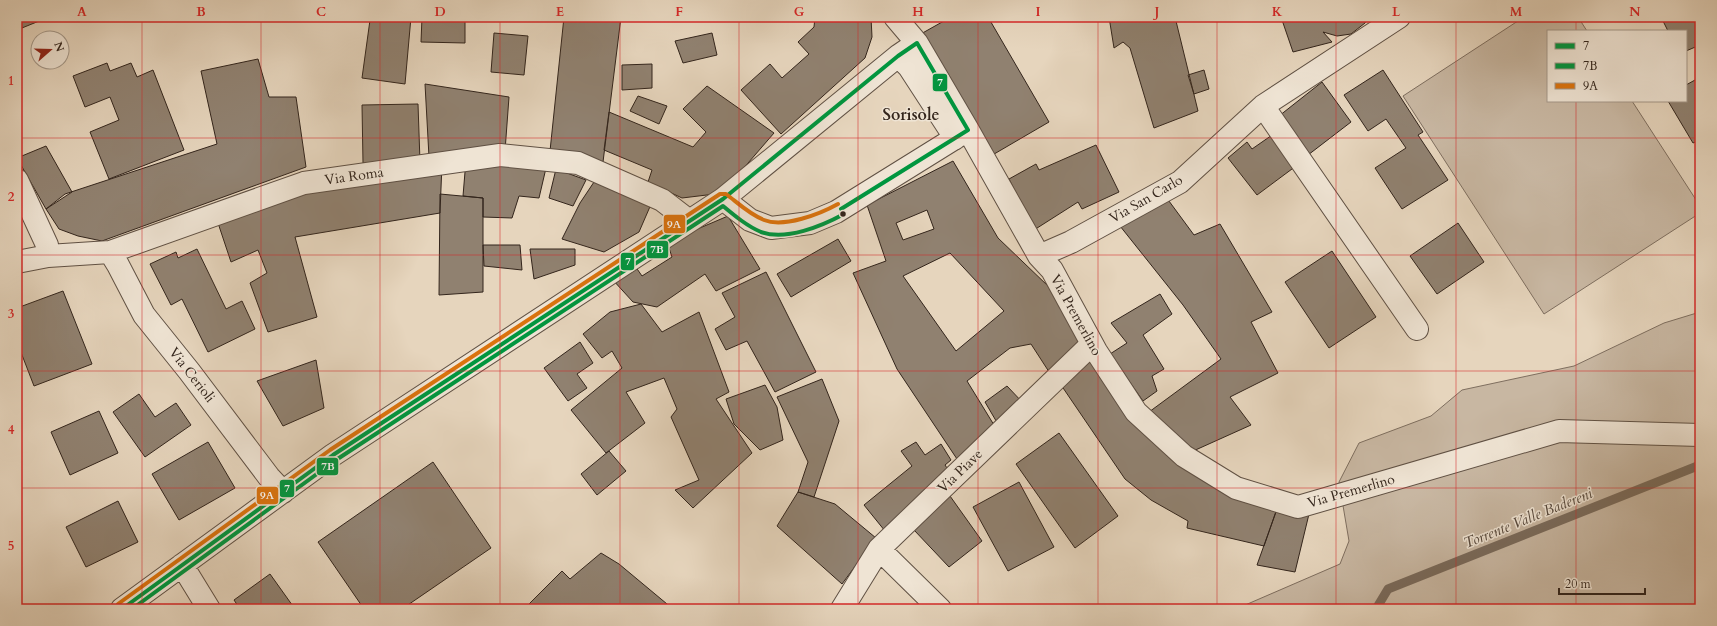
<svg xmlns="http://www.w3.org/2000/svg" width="1717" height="626" font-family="Cardo,serif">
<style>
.green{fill:#c8b7a2;stroke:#7e6e5f}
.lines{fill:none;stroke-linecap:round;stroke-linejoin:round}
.stream{stroke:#7a6b5c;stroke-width:9}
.building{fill:#908170;stroke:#33251c;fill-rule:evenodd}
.minor-casing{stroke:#605144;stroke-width:24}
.minor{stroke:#efe4d4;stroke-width:22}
.bus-1-casing{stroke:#efe4d4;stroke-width:7}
.bus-2-casing{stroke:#efe4d4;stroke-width:7}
.bus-3-casing{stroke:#efe4d4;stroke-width:7}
.bus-1{stroke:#00963f;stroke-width:4}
.bus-2{stroke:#00963f;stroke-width:4}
.bus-3{stroke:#da730e;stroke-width:4}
.grid{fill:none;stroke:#d62828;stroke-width:1;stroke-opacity:0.55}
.bus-dot{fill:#33251c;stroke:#efe4d4;stroke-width:1.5}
.labels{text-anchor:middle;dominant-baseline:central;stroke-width:3;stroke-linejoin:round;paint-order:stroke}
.street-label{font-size:14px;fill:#33251c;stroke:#efe4d4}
.water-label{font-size:15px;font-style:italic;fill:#56483c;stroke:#efe4d4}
.quarter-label{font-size:16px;font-weight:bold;fill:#33251c;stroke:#efe4d4}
.line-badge{stroke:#efe4d4;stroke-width:1.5}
.badge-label{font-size:11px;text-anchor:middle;font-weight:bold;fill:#fff}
.neatline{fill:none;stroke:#d62828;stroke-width:1.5}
.grid-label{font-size:13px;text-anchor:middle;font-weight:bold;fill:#d62828}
</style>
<rect width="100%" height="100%" fill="#e6d5bd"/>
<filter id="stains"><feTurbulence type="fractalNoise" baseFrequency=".005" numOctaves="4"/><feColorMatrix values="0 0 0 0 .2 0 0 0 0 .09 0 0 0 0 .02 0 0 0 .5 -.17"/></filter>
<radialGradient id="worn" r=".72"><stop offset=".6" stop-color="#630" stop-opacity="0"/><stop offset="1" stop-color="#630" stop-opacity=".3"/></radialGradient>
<!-- green -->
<path class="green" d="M 1524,17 L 1578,17 L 1587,31 L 1548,31 L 1548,101 L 1632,101 L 1700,206 L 1700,213 L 1544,314 L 1403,96 Z
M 1700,312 L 1700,609 L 1236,609 L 1340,564 L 1349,541 L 1339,482 L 1359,443 L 1431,416 L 1462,390 L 1574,366 L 1664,323 Z"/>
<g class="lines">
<!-- stream -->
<path class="stream" d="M 1376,609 L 1388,589 L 1700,465"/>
</g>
<!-- building -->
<path class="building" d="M 17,17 L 49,17 L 17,30 Z
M 364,17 L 411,17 L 405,84 L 362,78 L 370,20 Z
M 422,17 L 465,17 L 465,43 L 421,42 Z
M 564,17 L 621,17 L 603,162 L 550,151 Z
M 815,17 L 871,17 L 872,37 L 865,58 L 781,134 L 741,90 L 770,64 L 782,78 L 809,54 L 798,42 L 814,27 Z
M 951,17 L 988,17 L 1049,122 L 989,157 L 919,35 Z
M 1109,17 L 1175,17 L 1198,111 L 1154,128 L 1130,48 L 1123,42 L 1114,48 Z
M 1281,17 L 1368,17 L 1365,23 L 1351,34 L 1337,36 L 1323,32 L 1332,42 L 1293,52 Z
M 1661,17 L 1700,17 L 1700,45 L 1686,51 L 1686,31 L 1668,31 Z
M 494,33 L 528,36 L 524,75 L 491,72 Z
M 712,33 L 717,55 L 683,63 L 675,41 Z
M 258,59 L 269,97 L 296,97 L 306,167 L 102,241 L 78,236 L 59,229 L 46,209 L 65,194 L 217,144 L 201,71 Z
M 107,63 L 110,71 L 131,63 L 137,77 L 153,70 L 184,150 L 109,179 L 90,132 L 119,120 L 110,97 L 85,107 L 73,76 Z
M 652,64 L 652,88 L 622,90 L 622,65 Z
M 1204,70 L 1209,89 L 1194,94 L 1188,75 Z
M 1383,70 L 1423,132 L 1418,135 L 1448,180 L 1402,209 L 1375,168 L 1406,148 L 1386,119 L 1368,131 L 1344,95 Z
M 1695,80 L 1698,84 L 1700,83 L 1700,140 L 1693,143 L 1668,101 L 1686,101 L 1686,85 Z
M 1322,82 L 1351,122 L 1308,155 L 1279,116 Z
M 425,84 L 509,97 L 505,151 L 429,157 Z
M 707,86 L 774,133 L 742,170 L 715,194 L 682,198 L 648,182 L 652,170 L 604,150 L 609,112 L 693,147 L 706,132 L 683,109 Z
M 638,96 L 667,106 L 659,124 L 630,111 Z
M 418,104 L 420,162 L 363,163 L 362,105 Z
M 1275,133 L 1296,166 L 1257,195 L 1228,158 L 1247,142 L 1252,149 Z
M 1096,145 L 1119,192 L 1082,209 L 1078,202 L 1034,230 L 1009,179 L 1036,164 L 1039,170 Z
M 46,146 L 72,192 L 46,209 L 17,158 Z
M 466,160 L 546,168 L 539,198 L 519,196 L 512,218 L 483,217 L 483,198 L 463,196 Z
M 953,161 L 998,238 L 1048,286 L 1086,343 L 1053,378 L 1031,344 L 1010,348 L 967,381 L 994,425 L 957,459 L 897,369 L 853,273 L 886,261 L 867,205 ZM 927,210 L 934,229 L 903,240 L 896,223 ZM 950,253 L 1004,311 L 956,351 L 903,276 Z
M 442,163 L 440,213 L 295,237 L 317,317 L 268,332 L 250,283 L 267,273 L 258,250 L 231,262 L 215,214 Z
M 556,169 L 586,180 L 573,206 L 549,198 Z
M 600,173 L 652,202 L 639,232 L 604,252 L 562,239 L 580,203 Z
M 440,194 L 483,198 L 483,292 L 439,295 Z
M 1166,197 L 1194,235 L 1220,224 L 1272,312 L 1251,322 L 1278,373 L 1230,397 L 1251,425 L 1191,452 L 1149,412 L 1221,359 L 1183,305 L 1120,226 Z
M 728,216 L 760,269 L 716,291 L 705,274 L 657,307 L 633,302 L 612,279 L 633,263 L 642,276 L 672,257 L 667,242 Z
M 1458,223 L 1484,262 L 1437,294 L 1410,256 Z
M 838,239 L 851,261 L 791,297 L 777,274 Z
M 483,245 L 520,245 L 522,270 L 484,266 Z
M 197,249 L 226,309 L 242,301 L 255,329 L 208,352 L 182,299 L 171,305 L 150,264 L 176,252 L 178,258 Z
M 530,249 L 575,249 L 575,265 L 534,279 Z
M 1332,251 L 1376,317 L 1329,348 L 1285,282 Z
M 766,272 L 816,372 L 775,392 L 747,341 L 726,350 L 715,329 L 735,317 L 722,293 Z
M 63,291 L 92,364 L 34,386 L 17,342 L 17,308 Z
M 1160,294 L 1172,314 L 1143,335 L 1164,369 L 1152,376 L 1157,391 L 1143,401 L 1110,354 L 1127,343 L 1111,323 Z
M 641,304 L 662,332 L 699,312 L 729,392 L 716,399 L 752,453 L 693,508 L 675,490 L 699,480 L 671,417 L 677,409 L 664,378 L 626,392 L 645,423 L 606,453 L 571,410 L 622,368 L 612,351 L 602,358 L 583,334 L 610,312 Z
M 580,342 L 593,363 L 577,374 L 587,388 L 568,401 L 544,368 Z
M 1096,351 L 1184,456 L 1278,506 L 1264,546 L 1187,528 L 1188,521 L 1151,500 L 1125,479 L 1059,382 Z
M 316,360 L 324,408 L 283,426 L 257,381 Z
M 822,379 L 839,421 L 814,497 L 798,492 L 808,462 L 777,397 Z
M 765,385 L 777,407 L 783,440 L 760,450 L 734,424 L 726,399 Z
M 1007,386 L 1024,404 L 1002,431 L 985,402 Z
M 139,394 L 155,417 L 176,403 L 191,425 L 145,457 L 113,412 Z
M 99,411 L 118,453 L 70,475 L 51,432 Z
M 1059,433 L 1118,516 L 1075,548 L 1016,464 Z
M 208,442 L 235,488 L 179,520 L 152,474 Z
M 916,442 L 925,455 L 941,444 L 951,460 L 945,465 L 949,471 L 885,531 L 864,505 L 912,466 L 901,451 Z
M 609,451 L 626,471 L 597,495 L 581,474 Z
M 433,462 L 491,548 L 402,609 L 364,609 L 318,542 Z
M 1019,482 L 1054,547 L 1008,571 L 973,507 Z
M 798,492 L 835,504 L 876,538 L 842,584 L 777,526 Z
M 950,496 L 982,541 L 949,567 L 914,530 Z
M 118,501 L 138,542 L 86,567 L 66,527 Z
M 1278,506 L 1309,514 L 1295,572 L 1257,565 Z
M 601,553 L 619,564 L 673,609 L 524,609 L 562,571 L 570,579 Z
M 270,574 L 295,609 L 240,609 L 234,600 Z"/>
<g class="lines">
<defs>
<path id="minor" d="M 895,17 L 917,43 L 968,130 L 1039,256 L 1052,270 L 1096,351 L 1136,412 L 1184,456 L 1236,488 L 1298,507 L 1559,431 L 1700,435
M 898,56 L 909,67 L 950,130 L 954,139
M 1263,106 L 1417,329
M 17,180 L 47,245 L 48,256
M 723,199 L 750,220 L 771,228 L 810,223 L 836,212 L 968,130
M 110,252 L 118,265 L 144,315 L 189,371 L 269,477 L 283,492
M 1039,256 L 1071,242 L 1180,182 L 1263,106 L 1399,17
M 17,262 L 48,256 L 110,252 L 304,183 L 500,155 L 578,163 L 662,200 L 688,220
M 879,549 L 940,609
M 182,565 L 209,609
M 122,609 L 333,455 L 723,199 L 898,56 L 917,43
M 842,609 L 879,549 L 1092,344"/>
</defs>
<!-- minor casing -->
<use href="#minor" class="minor-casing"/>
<!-- minor -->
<use href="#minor" class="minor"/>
<defs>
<path id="bus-1" d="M 122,609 L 333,455 L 723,199 L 898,56 L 917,43 L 968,130 L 841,209"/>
<path id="bus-2" d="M 132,609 L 336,460 L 723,206 C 735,216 747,226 761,232 C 786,241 822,226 844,214"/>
<path id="bus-3" d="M 118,604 L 330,450 L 720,194 L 726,194 C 738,203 749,214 764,220 C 784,228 820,214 838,204"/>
</defs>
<!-- bus-1 casing -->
<use href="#bus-1" class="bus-1-casing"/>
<!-- bus-2 casing -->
<use href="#bus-2" class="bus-2-casing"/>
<!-- bus-3 casing -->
<use href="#bus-3" class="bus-3-casing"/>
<!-- bus-1 -->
<use href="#bus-1" class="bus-1"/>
<!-- bus-2 -->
<use href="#bus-2" class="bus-2"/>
<!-- bus-3 -->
<use href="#bus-3" class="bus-3"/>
</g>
<!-- grid -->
<path class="grid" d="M 142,17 L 142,609M 261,17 L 261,609M 380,17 L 380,609M 500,17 L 500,609M 620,17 L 620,609M 739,17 L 739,609M 858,17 L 858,609M 978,17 L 978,609M 1098,17 L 1098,609M 1217,17 L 1217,609M 1336,17 L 1336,609M 1456,17 L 1456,609M 1576,17 L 1576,31M 1576,101 L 1576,609M 17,138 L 1700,138M 17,255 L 1700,255M 17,371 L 1700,371M 17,488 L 1700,488"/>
<!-- markers -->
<circle class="bus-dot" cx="843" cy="214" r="3.5"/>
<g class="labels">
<!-- street labels -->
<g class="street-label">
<text transform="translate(354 176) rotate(-8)">Via Roma</text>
<text transform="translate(1146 199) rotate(-30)">Via San Carlo</text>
<text transform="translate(1076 315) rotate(61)">Via Premerlino</text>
<text transform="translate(192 375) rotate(52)">Via Cerioli</text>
<text transform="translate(960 471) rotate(-44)">Via Piave</text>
<text transform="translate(1351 491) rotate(-16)">Via Premerlino</text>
</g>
<!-- water labels -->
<g class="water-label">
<text transform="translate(1528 518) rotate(-22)">Torrente Valle Badereni</text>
</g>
<!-- quarter labels -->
<g class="quarter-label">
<text x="911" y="115">Sorisole</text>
</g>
</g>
<g class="line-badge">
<rect x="932" y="73" width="16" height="19" rx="4" fill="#00963f"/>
<rect x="663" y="214" width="23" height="20" rx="4" fill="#da730e"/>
<rect x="646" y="240" width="23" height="19" rx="4" fill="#00963f"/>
<rect x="620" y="252" width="15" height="19" rx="4" fill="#00963f"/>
<rect x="316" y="457" width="23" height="19" rx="4" fill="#00963f"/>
<rect x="279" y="479" width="16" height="19" rx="4" fill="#00963f"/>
<rect x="256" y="486" width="23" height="19" rx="4" fill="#da730e"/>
</g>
<g class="badge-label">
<text x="940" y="86">7</text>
<text x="674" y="228">9A</text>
<text x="657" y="253">7B</text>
<text x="628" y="265">7</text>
<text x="328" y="470">7B</text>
<text x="287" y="492">7</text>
<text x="267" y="499">9A</text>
</g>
<!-- margin -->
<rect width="1717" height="626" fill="none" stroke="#e6d5bd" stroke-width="44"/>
<!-- legend -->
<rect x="1547" y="30" width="140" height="72" fill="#efe4d4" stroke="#a4988a"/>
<rect x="1555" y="43" width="20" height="6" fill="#00963f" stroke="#a4988a"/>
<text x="1583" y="50" font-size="12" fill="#33251c">7</text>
<rect x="1555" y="63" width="20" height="6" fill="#00963f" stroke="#a4988a"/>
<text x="1583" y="70" font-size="12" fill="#33251c">7B</text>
<rect x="1555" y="83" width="20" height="6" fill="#da730e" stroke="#a4988a"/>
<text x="1583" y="90" font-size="12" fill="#33251c">9A</text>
<!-- north arrow -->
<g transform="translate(50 50) rotate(70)"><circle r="19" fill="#efe4d4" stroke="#a4988a"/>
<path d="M0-3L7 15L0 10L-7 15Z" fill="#8f2418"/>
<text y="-6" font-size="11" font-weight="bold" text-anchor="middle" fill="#33251c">N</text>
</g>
<!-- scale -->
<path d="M1559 588v6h86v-6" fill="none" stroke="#33251c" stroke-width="2"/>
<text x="1565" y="588" font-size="12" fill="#33251c" stroke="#efe4d4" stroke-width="3" paint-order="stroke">20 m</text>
<rect x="22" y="22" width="1673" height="582" class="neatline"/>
<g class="grid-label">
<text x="82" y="16">A</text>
<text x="201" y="16">B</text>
<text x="321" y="16">C</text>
<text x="440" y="16">D</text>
<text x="560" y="16">E</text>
<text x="679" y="16">F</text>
<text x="799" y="16">G</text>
<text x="918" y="16">H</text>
<text x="1038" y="16">I</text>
<text x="1157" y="16">J</text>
<text x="1277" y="16">K</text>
<text x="1396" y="16">L</text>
<text x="1516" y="16">M</text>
<text x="1635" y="16">N</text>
<text x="11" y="85">1</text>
<text x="11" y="201">2</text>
<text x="11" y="318">3</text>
<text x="11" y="434">4</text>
<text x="11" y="550">5</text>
</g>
<rect width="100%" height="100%" filter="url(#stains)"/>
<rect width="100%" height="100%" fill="url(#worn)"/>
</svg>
